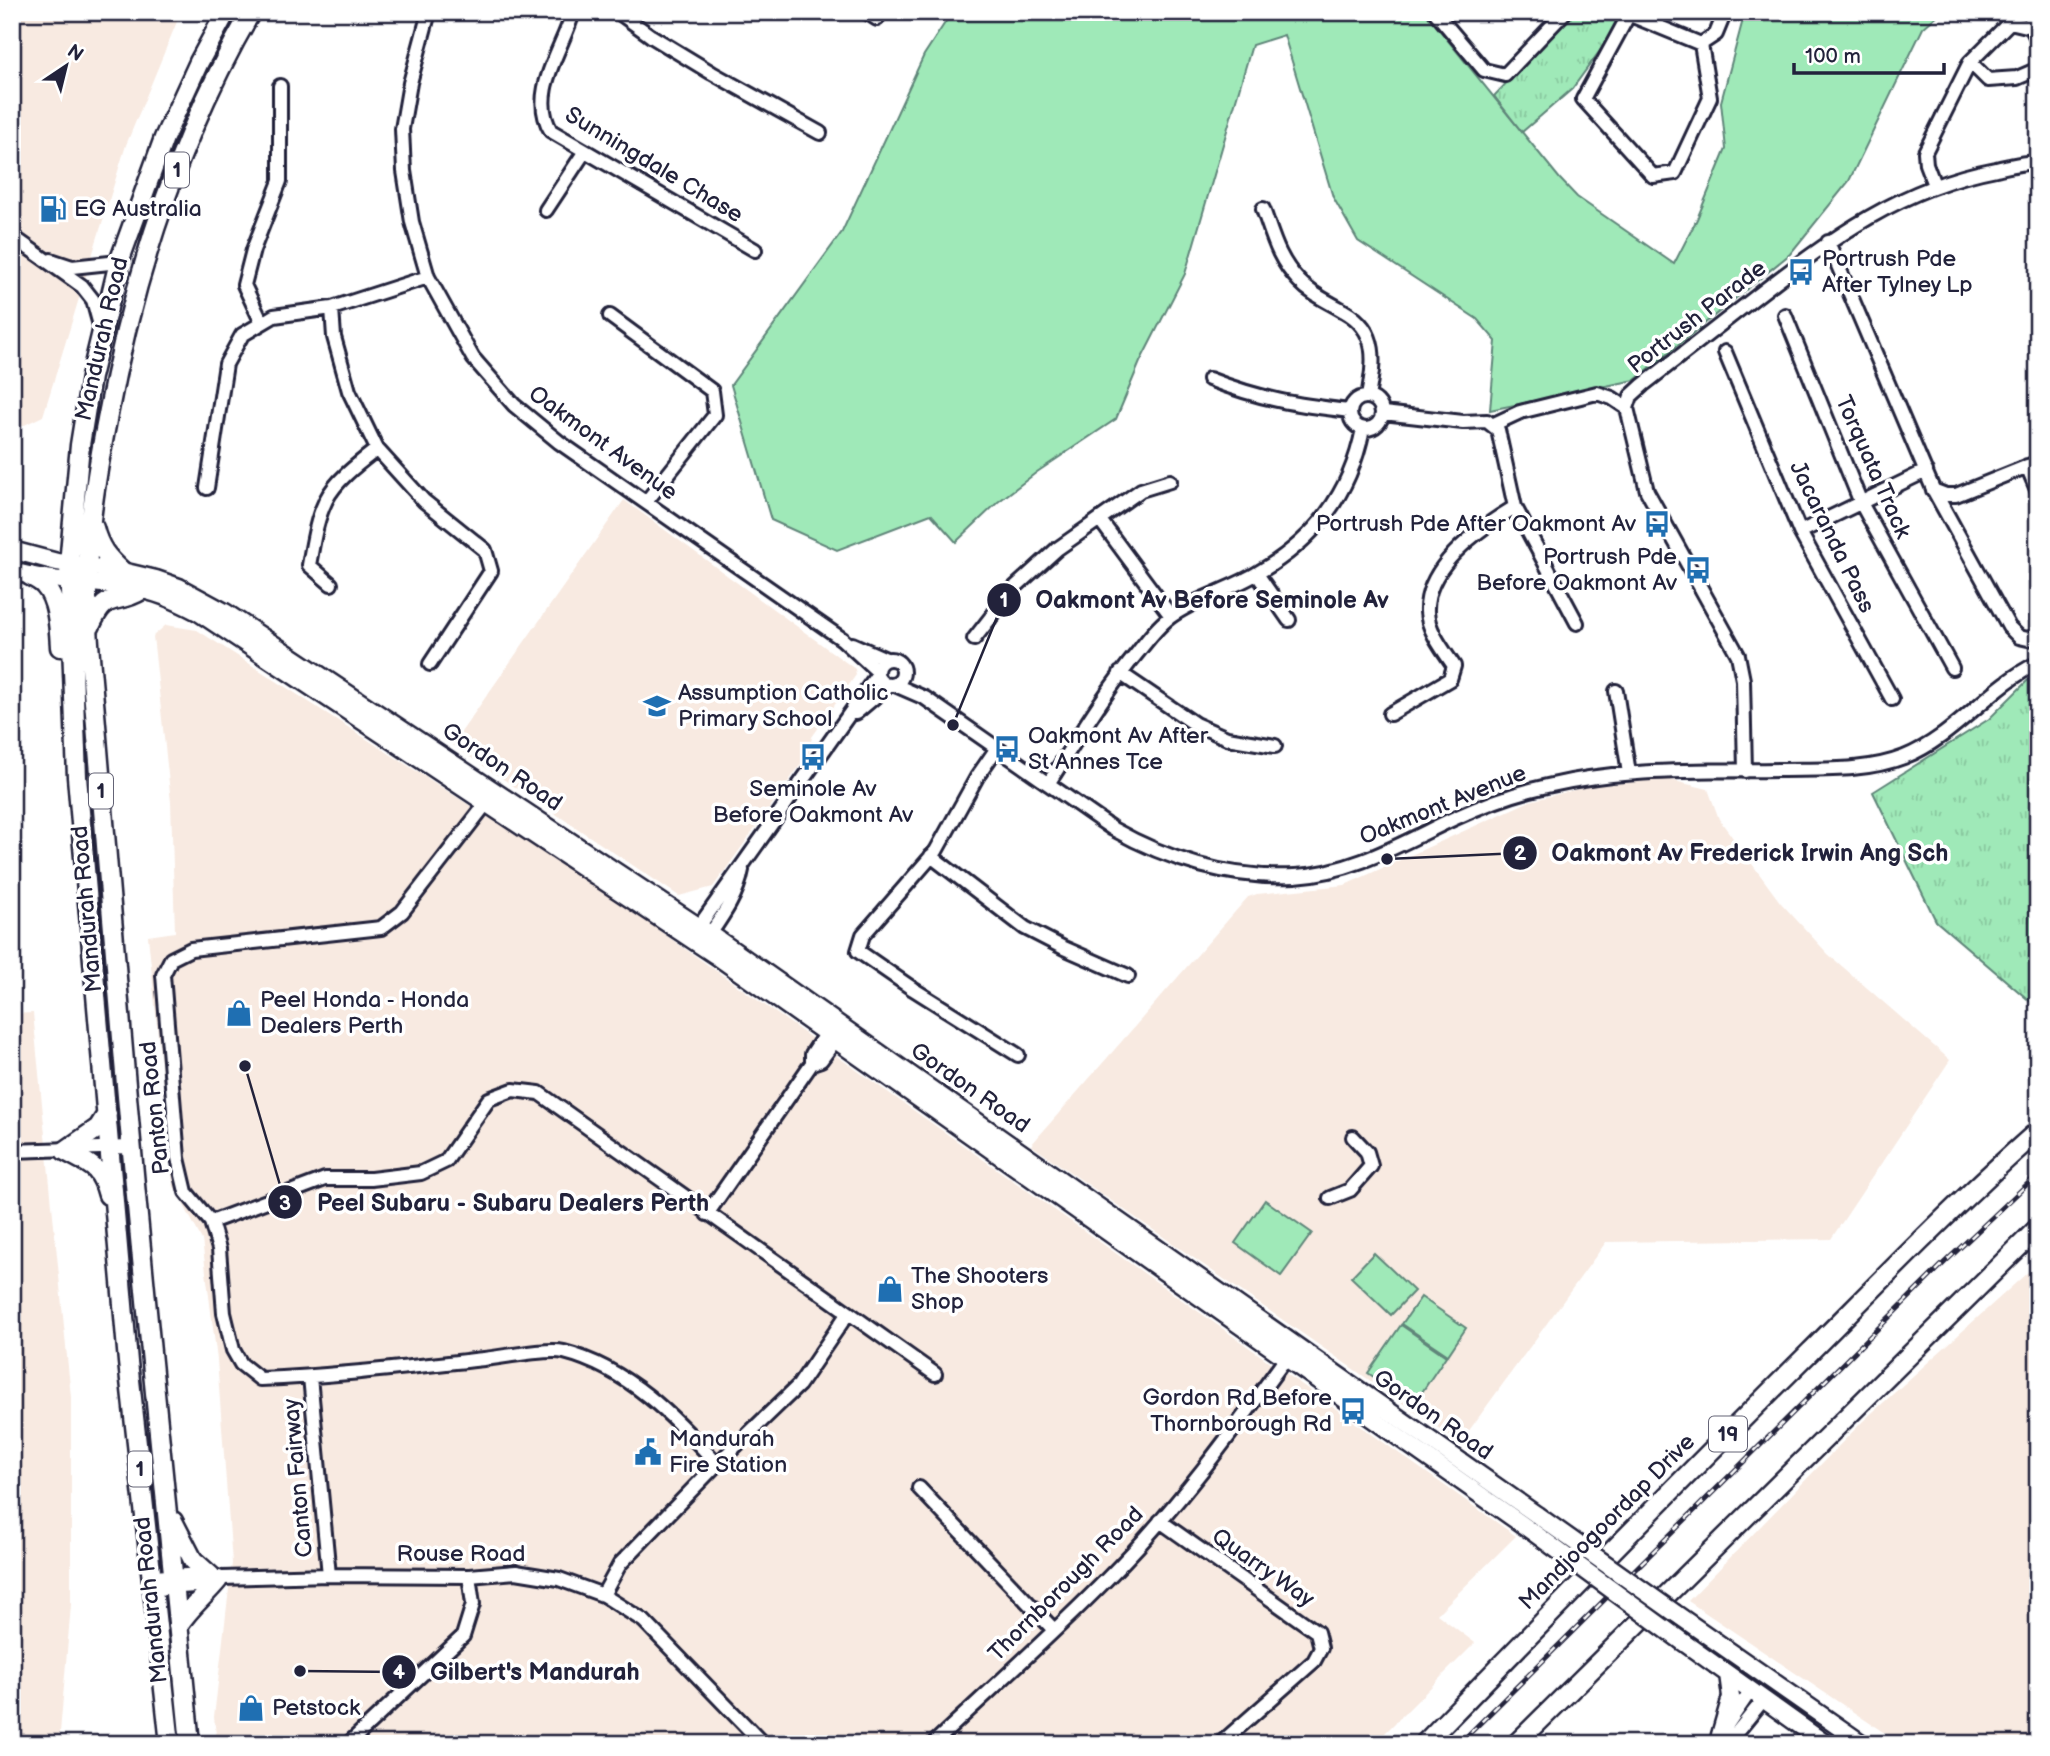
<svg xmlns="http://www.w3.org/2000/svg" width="2050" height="1756" font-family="'Balsamiq Sans',sans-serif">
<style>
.built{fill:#f8eae1}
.green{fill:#9fe9b8;stroke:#60867a;stroke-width:2}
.park{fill:url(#park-tufts);stroke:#60867a;stroke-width:2}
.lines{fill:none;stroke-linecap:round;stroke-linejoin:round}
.minor-casing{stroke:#22223b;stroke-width:18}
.major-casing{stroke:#22223b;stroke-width:21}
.highway-casing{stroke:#22223b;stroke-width:23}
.minor{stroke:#fff;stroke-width:12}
.major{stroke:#fff;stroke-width:16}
.highway{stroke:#fff;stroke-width:18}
.rail-casing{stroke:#22223b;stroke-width:5}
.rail{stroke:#fff;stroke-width:2.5;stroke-dasharray:8;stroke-linecap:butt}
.major-bridge-casing{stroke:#22223b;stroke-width:21;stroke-linecap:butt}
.major-bridge{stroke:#fff;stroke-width:16}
.labels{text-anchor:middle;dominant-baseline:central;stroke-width:7;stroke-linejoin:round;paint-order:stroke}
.shield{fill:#fff;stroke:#646476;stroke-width:2}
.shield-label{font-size:21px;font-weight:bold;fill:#22223b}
.street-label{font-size:23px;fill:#22223b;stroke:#fff}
.poi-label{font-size:23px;fill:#22223b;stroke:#fff;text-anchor:start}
.leader{fill:none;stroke:#22223b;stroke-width:2.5}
.callout-dot{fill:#22223b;stroke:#fff;stroke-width:2.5}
.mark-label{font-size:21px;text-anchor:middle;font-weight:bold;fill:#fff}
.callout-label{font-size:24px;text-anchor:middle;font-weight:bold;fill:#22223b;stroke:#fff;stroke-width:7;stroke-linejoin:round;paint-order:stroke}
</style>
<defs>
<pattern id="park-tufts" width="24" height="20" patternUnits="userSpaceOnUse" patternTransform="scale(1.75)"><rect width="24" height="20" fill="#9fe9b8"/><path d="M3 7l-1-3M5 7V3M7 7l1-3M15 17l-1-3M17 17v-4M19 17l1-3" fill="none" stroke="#89c89f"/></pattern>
</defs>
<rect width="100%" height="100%" fill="#fff"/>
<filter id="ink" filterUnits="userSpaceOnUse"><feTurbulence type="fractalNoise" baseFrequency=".0143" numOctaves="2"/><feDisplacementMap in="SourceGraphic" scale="14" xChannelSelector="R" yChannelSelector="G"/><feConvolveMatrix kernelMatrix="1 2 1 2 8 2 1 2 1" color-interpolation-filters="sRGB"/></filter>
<g filter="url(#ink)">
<!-- built -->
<path class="built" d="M 12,12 L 181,12 L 126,145 L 43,416 L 12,431 Z
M 624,500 L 855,669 L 856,675 L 812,737 L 809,753 L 713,887 L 679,896 L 452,745 Z
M 166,625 L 197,630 L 606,893 L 1516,1536 L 1437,1614 L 1475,1643 L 1374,1744 L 217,1744 L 214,1717 L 232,1563 L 217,1360 L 202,1240 L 173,1184 L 148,936 L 175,932 L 171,802 L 153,636 Z
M 1666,779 L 1708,789 L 1719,819 L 1780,902 L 1828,954 L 1950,1060 L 1831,1239 L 1606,1242 L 1460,1443 L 1031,1145 L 1248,897 L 1257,894 L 1345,885 L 1530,801 L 1591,786 Z
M 33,1013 L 71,1397 L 71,1605 L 59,1744 L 12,1744 L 12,1014 Z
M 2038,1263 L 2038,1744 L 1901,1744 L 1688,1601 L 1863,1421 Z"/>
<!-- green -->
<path class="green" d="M 952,12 L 1425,12 L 1560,179 L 1577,197 L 1674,264 L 1697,219 L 1726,149 L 1721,102 L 1745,12 L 1941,12 L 1923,28 L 1849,181 L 1790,254 L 1635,380 L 1490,410 L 1496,341 L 1477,319 L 1358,241 L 1333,197 L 1284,35 L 1252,45 L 1185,274 L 1140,362 L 1116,419 L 1037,472 L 998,502 L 956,542 L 931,514 L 837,550 L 771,520 L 731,385 L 842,232 L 924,55 Z
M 1265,1200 L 1312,1233 L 1281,1276 L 1235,1243 Z
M 1374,1253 L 1414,1291 L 1391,1315 L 1351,1277 Z
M 1421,1297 L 1466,1328 L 1448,1355 L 1402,1324 Z
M 1401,1325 L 1446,1356 L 1414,1404 L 1368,1373 Z"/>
<!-- park -->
<path class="park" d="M 1574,12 L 1610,12 L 1623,19 L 1572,89 L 1522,132 L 1494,96 Z
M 2038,675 L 2038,1008 L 1936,921 L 1873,792 L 1989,719 L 2027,681 Z"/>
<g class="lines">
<defs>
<path id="minor" d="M 429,12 L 410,83 L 402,129 L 404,171 L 412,222 L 428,277 L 473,358 L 514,405 L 559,442 L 842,639 L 877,671
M 573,12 C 563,49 528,93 551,131 L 755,250
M 618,12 L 651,36 L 712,73 L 820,133
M 866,12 L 877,19
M 1435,12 L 1484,70 L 1505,75 L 1565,12
M 1623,12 L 1701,44 L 1716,34 L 1725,12
M 1628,16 L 1583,99 L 1653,176 L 1675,173 L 1710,98 L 1701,44
M 2031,27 L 2032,12
M 1970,62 L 1988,80 L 2017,78 L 2038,69
M 1934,185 L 1926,164 L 1925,152 L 1970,62 L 2010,22 L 2031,27 L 2038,40
M 1263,209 C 1273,237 1278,259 1299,281 C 1312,295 1329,302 1344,311 C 1380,331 1374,363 1368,397
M 546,210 L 585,151
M 12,236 L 82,286 L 93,300 L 101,329
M 1828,242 L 1933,489 L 2009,627 L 2019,637 L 2028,639 L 2038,635
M 51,260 L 72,267 L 119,262
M 332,308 L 334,337 L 349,391 L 377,449 L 424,501 L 485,550 L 491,571 L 430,664
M 1785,315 L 1861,503 L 1952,668
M 610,316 L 712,391 L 715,415 L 646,502
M 261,321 L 244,285 L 253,250 L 280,181 L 280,86
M 1725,352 L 1800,532 L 1892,699
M 1209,379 C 1260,399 1296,405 1350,411
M1350 413a16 16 0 1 1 32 0a16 16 0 1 1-32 0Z
M 1383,413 L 1463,422 L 1487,421 L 1498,430 L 1515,507 L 1577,623
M 1492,425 L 1520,412 L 1597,393 L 1612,398 L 1627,408
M 2027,466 L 2038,492
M 207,488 L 226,364 L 242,335 L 274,316 L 332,308 L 428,277
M 1933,490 L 1946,495 L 1956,495 L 2038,462
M 1100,520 L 1171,616
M 1800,532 L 1926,471
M 1257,574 L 1289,620
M 331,584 L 309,565 C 313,544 316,520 326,500 C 336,480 359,463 377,449
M 974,639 L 1013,589 L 1057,549 L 1141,490 L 1170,481
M 852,644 L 886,659
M877 672a13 13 0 1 1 26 0a13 13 0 1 1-26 0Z
M 1120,673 L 1195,724 L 1227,738 L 1275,746
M 895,685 L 925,698 L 1113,829 C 1168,860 1231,879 1295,876 C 1352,873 1402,843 1453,819 C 1483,805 1515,793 1547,786 C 1623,768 1701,771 1779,770 C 1819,769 1866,772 1904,757 C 1955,737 1988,687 2038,663
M 1616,691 L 1629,773
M 856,713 L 889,685
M 1390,714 L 1450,679 L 1454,666 C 1444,651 1428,631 1427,612 C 1425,566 1480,528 1515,507
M 997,748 L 977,777 L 936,851 L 863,935 L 858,951 L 913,989 L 1018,1055
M 1745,771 L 1743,680 L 1738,655 L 1647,491 L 1627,408 L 1631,396 L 1643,385 C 1681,355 1719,326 1757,296 C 1832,238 1901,187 1996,169 C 2009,166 2024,162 2038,162
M 1048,784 C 1077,739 1104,693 1138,652 C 1148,639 1158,626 1170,617 C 1196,598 1229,590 1256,574 C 1314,541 1350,495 1363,429
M 492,796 L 402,912 L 381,928 L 191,949 L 171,959 L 163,975 L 178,1158 L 186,1192 L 211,1222 L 219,1249 L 224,1313 L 233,1350 L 241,1364 L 260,1379 C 335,1376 410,1367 484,1359 C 503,1357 548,1348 564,1352 C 627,1368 675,1417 717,1464
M 931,856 L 1025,928 L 1064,948 L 1128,976
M 695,932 L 877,675
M 706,940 C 721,918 737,897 742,870
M 812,1063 L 821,1060 L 840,1034
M 12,1151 L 130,1147
M 1330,1198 L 1350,1190 L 1371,1166 L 1367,1152 L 1353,1137
M 707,1214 L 812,1063 L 812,1054 L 829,1028
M 211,1222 L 325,1179 L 371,1179 L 421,1173 L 446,1161 L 489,1099 L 513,1090 L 539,1093 L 935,1374
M 310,1377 L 329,1575
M 919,1488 L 1054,1630
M 1160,1521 L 1317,1632 L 1321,1648 L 1314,1661 L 1220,1744
M 152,1577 L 205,1574 L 222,1578 L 329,1575 L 469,1576 L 516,1572 L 559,1579 L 603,1595 L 644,1621 L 763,1744
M 153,1589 L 209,1585 L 216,1581
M 603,1595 L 620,1564 L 717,1464 L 799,1385 L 848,1313
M 348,1744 L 463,1636 L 473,1604 L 469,1576
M 933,1744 C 991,1689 1051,1636 1107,1579 C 1176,1510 1234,1430 1291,1351
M 1714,1744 L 1751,1690
M 1719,1744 L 1737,1732 L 1764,1699"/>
<path id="major" d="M 12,550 L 57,562 L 122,571 L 156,579 L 179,587 L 225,612 L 719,940 L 1537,1515
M 12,571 C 55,583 99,581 142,590 C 162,594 180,603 198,612 L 715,955 L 1530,1530
M 1675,1613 L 1863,1744
M 1683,1642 L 1826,1744
M 1720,1735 L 1731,1697 L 1728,1674"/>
<path id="highway" d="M 94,528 C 99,548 107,557 122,571
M 30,576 C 34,578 40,581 44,585 C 58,600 59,629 60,647
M 90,627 C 107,588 115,607 142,590
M 107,1114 L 98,1128 L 65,1151 C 90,1165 100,1165 108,1195
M 173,1521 L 193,1560 L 211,1576
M 178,1626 C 189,1608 205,1596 218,1580
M 170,1744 L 128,1362 L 77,777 L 69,564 L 80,445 L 91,377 L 119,262 L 164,138 L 199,62 L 226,12
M 190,1744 C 166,1497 139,1250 119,1002 C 112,914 104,826 97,737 C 93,685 86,631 87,578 C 88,525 97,472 107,420 C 133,278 178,138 251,12
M 1424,1744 C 1552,1612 1680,1481 1810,1352 C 1885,1277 1958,1201 2038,1131
M 1516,1744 L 2038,1228"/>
</defs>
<!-- minor casing -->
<use href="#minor" class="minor-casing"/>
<!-- major casing -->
<use href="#major" class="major-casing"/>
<!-- highway casing -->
<use href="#highway" class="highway-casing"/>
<!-- minor -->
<use href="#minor" class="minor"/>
<!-- major -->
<use href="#major" class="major"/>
<!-- highway -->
<use href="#highway" class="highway"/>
<defs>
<path id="rail" d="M 1459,1744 L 1945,1262 L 2038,1174"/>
</defs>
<!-- rail casing -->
<use href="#rail" class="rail-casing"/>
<!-- rail -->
<use href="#rail" class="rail"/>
<defs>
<path id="major-bridge" d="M 1537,1515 L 1675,1613
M 1530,1530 L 1683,1642"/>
</defs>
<!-- major-bridge casing -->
<use href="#major-bridge" class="major-bridge-casing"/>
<!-- major-bridge -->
<use href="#major-bridge" class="major-bridge"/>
</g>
</g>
<!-- icons -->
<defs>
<symbol id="fuel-bare" viewBox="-9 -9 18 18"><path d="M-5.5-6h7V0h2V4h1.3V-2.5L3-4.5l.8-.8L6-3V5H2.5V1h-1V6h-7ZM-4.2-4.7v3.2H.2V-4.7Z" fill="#1f6fb2" stroke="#fff" stroke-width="2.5" paint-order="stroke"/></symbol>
<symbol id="bus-bare" viewBox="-9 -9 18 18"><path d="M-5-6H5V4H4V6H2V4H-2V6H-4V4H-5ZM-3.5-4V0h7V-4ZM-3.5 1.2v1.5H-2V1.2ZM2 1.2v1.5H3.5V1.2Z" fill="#1f6fb2" stroke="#fff" stroke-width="2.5" paint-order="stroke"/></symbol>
<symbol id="school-bare" viewBox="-9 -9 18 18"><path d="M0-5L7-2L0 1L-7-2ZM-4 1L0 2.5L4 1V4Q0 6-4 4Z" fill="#1f6fb2" stroke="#fff" stroke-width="2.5" paint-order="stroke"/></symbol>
<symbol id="shop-bare" viewBox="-9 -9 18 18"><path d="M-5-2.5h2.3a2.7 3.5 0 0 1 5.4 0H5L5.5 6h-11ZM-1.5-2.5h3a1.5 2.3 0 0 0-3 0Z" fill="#1f6fb2" stroke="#fff" stroke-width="2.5" paint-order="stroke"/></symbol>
<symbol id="civic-bare" viewBox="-9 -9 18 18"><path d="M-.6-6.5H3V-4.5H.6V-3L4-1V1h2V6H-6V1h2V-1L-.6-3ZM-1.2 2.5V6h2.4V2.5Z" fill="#1f6fb2" stroke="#fff" stroke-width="2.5" paint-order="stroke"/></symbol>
</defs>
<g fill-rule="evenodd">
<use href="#fuel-bare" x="34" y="190" width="38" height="38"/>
<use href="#bus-bare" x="1782" y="253" width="38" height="38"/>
<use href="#bus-bare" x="1638" y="505" width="38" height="38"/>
<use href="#bus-bare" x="1679" y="551" width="38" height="38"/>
<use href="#school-bare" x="638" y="687" width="38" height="38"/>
<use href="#bus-bare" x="988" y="730" width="38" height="38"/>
<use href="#bus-bare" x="794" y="738" width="38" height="38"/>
<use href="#shop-bare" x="220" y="994" width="38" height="38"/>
<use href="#shop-bare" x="871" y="1270" width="38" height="38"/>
<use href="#bus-bare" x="1334" y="1392" width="38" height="38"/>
<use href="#civic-bare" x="629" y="1433" width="38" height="38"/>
<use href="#shop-bare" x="232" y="1689" width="38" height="38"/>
</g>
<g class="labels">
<!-- shield labels -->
<g class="shield">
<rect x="165" y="152.5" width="24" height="35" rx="5"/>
<rect x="89" y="773.5" width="24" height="35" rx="5"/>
<rect x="1709" y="1416.5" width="38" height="35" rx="5"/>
<rect x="128" y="1451.5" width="24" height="35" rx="5"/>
</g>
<g class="shield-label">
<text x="177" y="170">1</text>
<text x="101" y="791">1</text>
<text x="1728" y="1434">19</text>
<text x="140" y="1469">1</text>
</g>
<!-- street labels -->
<g class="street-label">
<text transform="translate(654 165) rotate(31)">Sunningdale Chase</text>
<text transform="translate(1697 317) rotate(-38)">Portrush Parade</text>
<text transform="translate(102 339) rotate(-77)">Mandurah Road</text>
<text transform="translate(603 443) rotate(36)">Oakmont Avenue</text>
<text transform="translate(1873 467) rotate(66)">Torquata Track</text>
<text transform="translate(1832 537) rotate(64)">Jacaranda Pass</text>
<text transform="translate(502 767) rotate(34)">Gordon Road</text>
<text transform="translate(1443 805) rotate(-22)">Oakmont Avenue</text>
<text transform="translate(87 909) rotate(-95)">Mandurah Road</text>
<text transform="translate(970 1088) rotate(35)">Gordon Road</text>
<text transform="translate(155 1108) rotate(-96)">Panton Road</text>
<text transform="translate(1433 1415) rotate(35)">Gordon Road</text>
<text transform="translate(298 1478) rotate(-95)">Canton Fairway</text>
<text transform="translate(1607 1522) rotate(-45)">Mandjoogoordap Drive</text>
<text x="461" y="1554">Rouse Road</text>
<text transform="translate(1263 1568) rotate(35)">Quarry Way</text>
<text transform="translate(1066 1584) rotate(-45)">Thornborough Road</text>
<text transform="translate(151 1600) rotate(-96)">Mandurah Road</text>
</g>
<!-- poi labels -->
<g class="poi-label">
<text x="74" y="209">EG Australia</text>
<text x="1822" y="259">Portrush Pde<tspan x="1822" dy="26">After Tylney Lp</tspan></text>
<text x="1636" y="524" text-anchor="end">Portrush Pde After Oakmont Av</text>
<text x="1677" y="557" text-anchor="end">Portrush Pde<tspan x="1677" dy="26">Before Oakmont Av</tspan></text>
<text x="678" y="693">Assumption Catholic<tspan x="678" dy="26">Primary School</tspan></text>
<text x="1028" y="736">Oakmont Av After<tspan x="1028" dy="26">St Annes Tce</tspan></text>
<text x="813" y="789" text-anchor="middle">Seminole Av<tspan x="813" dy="26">Before Oakmont Av</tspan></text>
<text x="260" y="1000">Peel Honda - Honda<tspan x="260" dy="26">Dealers Perth</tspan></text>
<text x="911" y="1276">The Shooters<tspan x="911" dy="26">Shop</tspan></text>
<text x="1332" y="1398" text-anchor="end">Gordon Rd Before<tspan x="1332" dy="26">Thornborough Rd</tspan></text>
<text x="669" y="1439">Mandurah<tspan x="669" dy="26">Fire Station</tspan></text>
<text x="272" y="1708">Petstock</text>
</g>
</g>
<!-- callouts -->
<path class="leader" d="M953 725L1004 600M1387 859L1520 853M245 1066L285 1202M300 1671L399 1672"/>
<g class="callout-dot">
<circle cx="953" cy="725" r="7"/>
<circle cx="1387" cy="859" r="7"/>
<circle cx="245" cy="1066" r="7"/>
<circle cx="300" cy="1671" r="7"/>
<circle cx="1004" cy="600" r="18"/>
<circle cx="1520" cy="853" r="18"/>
<circle cx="285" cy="1202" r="18"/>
<circle cx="399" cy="1672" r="18"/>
</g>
<g class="mark-label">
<text x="1004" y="607">1</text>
<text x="1520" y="860">2</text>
<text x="285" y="1210">3</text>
<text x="399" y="1679">4</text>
</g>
<g class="callout-label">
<text x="1212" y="608">Oakmont Av Before Seminole Av</text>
<text x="1750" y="861">Oakmont Av Frederick Irwin Ang Sch</text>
<text x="513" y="1211">Peel Subaru - Subaru Dealers Perth</text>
<text x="535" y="1680">Gilbert's Mandurah</text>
</g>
<!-- margin -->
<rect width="2050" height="1756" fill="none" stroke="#fff" stroke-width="42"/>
<rect x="21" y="21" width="2008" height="1714" fill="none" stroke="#22223b" stroke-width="2.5" filter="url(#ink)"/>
<!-- north arrow -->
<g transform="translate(66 66) rotate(35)" stroke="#ffffff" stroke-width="5" paint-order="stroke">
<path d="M0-5L12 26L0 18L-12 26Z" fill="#22223b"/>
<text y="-10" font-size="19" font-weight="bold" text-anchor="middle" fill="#22223b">N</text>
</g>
<!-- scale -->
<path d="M1794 63v10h150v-10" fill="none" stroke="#22223b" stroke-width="3.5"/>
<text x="1805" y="63" font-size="21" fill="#22223b" stroke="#ffffff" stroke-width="5" paint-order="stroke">100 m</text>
</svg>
